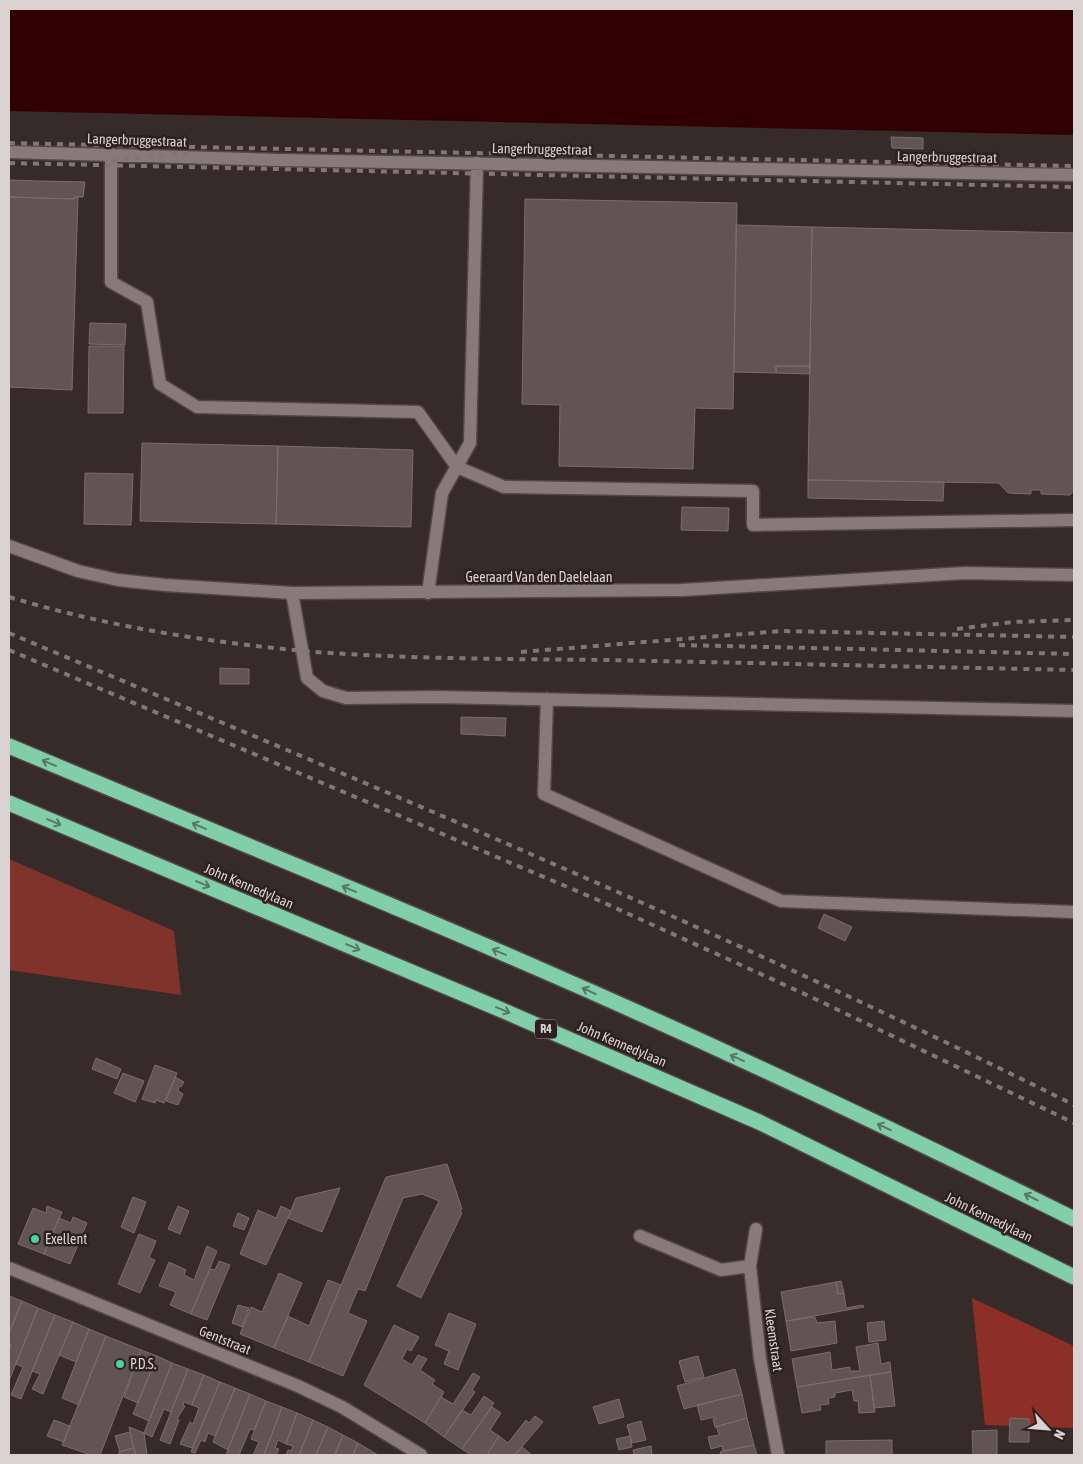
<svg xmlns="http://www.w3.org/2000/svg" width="1083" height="1464" font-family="'Asap Condensed',sans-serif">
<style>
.green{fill:#80332b}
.forest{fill:#8d2f27}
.water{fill:#310101}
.building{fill:#615452;stroke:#7b6d6b}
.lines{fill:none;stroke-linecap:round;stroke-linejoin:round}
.minor-casing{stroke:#534847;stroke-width:15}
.highway-casing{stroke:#534847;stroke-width:18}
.minor{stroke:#887a78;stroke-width:12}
.highway{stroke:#80cfa9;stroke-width:15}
.rail{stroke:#817775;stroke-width:4;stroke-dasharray:6 6;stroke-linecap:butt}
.oneway{stroke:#567864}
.poi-dot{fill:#4ad49c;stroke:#2c2120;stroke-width:2}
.labels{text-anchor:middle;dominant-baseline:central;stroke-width:5;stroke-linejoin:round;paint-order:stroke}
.shield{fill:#2c2120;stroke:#a69d9c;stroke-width:1}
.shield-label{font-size:12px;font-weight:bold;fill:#dad2d1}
.street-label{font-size:14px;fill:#dad2d1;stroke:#2c2120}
.poi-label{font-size:14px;fill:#dad2d1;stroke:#2c2120;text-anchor:start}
</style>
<rect width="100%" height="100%" fill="#362b29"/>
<!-- green -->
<path class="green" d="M 9,859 L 174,931 L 181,995 L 9,970 Z"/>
<!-- forest -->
<path class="forest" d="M 972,1298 L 1074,1346 L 1074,1428 L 985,1425 Z"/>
<!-- water -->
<path class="water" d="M 9,9 L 1074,9 L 1074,135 L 9,111 Z"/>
<!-- building -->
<path class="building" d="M 891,137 L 923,138 L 923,149 L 892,148 Z
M 9,180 L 39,181 L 85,182 L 83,197 L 75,197 L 74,199 L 9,197 Z
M 9,197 L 74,199 L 75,197 L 78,197 L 72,390 L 9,387 Z
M 525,199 L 737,203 L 733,409 L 695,408 L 693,469 L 559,466 L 560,405 L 522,404 Z
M 736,225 L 812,227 L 810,366 L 776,366 L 776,373 L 734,372 Z
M 812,227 L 1074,233 L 1074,490 L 1070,495 L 1041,494 L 1041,490 L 1031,490 L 1031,494 L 1008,493 L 999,483 L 808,480 Z
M 90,323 L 126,324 L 125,345 L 89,344 Z
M 89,346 L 124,346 L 123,413 L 88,413 Z
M 776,366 L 810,366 L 810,374 L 776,373 Z
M 142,443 L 278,446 L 276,524 L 140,521 Z
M 278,446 L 413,450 L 411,527 L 276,524 Z
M 85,473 L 133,474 L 131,525 L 84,524 Z
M 808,480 L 944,482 L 943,501 L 808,498 Z
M 682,507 L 729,508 L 728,531 L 681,530 Z
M 220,668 L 249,669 L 249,684 L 220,684 Z
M 461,717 L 506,718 L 505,736 L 461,734 Z
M 824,914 L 852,927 L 845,941 L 818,928 Z
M 96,1058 L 121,1069 L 117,1079 L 92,1069 Z
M 155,1065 L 177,1073 L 164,1103 L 156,1100 L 155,1103 L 142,1099 Z
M 123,1073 L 144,1081 L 135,1102 L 114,1093 Z
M 175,1077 L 184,1082 L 181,1087 L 179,1086 L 178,1091 L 183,1094 L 178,1105 L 166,1101 Z
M 447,1164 L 462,1209 L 460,1212 L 462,1213 L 421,1298 L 397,1286 L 439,1201 L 422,1194 L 403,1198 L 365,1291 L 358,1289 L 348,1313 L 367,1321 L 343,1376 L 309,1362 L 386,1177 Z
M 340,1188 L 322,1232 L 288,1218 L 296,1198 Z
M 133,1197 L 146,1202 L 134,1233 L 121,1227 Z
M 47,1206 L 62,1212 L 44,1254 L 18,1244 L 33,1208 L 46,1213 Z
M 178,1206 L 189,1211 L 180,1234 L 168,1229 Z
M 281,1206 L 291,1211 L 266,1265 L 240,1254 L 258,1210 L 276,1218 Z
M 238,1213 L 249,1218 L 244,1230 L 233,1226 Z
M 73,1217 L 87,1223 L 70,1264 L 44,1254 L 59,1218 L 71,1223 Z
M 139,1234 L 156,1241 L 149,1258 L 155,1260 L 140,1293 L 118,1284 Z
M 207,1246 L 217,1251 L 191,1314 L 170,1305 L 176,1292 L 159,1286 L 169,1262 L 186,1270 L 184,1275 L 194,1280 Z
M 219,1261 L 230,1265 L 207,1320 L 191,1314 L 210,1269 L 215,1270 Z
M 279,1273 L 302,1283 L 274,1348 L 240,1334 L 251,1307 L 262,1312 Z
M 328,1280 L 341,1285 L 309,1362 L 274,1348 L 288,1316 L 309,1326 Z
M 841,1281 L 844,1293 L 838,1294 L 836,1282 Z
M 836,1282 L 838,1294 L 844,1293 L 846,1308 L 863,1305 L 864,1307 L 786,1321 L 781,1292 Z
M 9,1296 L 22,1301 L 9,1333 Z
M 22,1301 L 38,1308 L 9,1381 L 9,1352 L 11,1345 L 9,1343 L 9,1333 Z
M 238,1305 L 249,1308 L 242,1327 L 232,1323 Z
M 38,1308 L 55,1315 L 21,1399 L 11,1395 L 23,1367 L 16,1364 Z
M 449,1313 L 476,1324 L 458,1370 L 444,1364 L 449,1351 L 435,1345 Z
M 55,1315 L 73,1322 L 43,1394 L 32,1389 L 40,1374 L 32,1371 Z
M 815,1317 L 817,1323 L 835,1321 L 837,1343 L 791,1351 L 786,1321 Z
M 884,1321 L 886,1340 L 869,1342 L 867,1323 Z
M 73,1322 L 89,1329 L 76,1362 L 59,1355 Z
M 394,1325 L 419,1337 L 411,1351 L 407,1349 L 402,1359 L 412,1365 L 418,1355 L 427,1359 L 420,1370 L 435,1380 L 432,1384 L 444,1392 L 425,1423 L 364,1385 Z
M 89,1329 L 106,1336 L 79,1405 L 62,1398 Z
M 106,1336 L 141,1350 L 100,1455 L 91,1455 L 62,1445 Z
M 878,1343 L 881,1364 L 890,1362 L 891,1372 L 797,1387 L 792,1359 L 830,1352 L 832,1370 L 850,1367 L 850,1371 L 860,1371 L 856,1347 Z
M 141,1350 L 157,1356 L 138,1403 L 124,1397 Z
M 157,1356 L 172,1363 L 149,1421 L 133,1414 Z
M 698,1356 L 704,1377 L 685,1382 L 679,1361 Z
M 172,1363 L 188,1369 L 171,1412 L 164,1409 L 152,1437 L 144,1433 Z
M 188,1369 L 204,1375 L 192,1405 L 184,1402 L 183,1405 L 185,1406 L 177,1419 L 179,1420 L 170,1444 L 160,1440 Z
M 735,1369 L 742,1394 L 684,1409 L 677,1386 Z
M 891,1372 L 895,1406 L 874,1408 L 870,1375 Z
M 473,1373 L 480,1377 L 472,1390 L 475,1392 L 444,1437 L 425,1423 L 441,1397 L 453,1404 Z
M 204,1375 L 220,1382 L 192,1448 L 180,1444 L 190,1422 L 193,1424 L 199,1408 L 192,1405 Z
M 870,1375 L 875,1412 L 859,1413 L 858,1401 L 854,1401 L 852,1390 L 835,1393 L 835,1397 L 828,1398 L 829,1404 L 820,1405 L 821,1410 L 802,1413 L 797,1387 Z
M 220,1382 L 235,1388 L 215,1436 L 208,1433 L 205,1442 L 201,1440 L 195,1453 L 191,1452 Z
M 235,1388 L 250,1394 L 228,1450 L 213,1442 Z
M 250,1394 L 266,1401 L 254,1430 L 250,1429 L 239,1455 L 226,1455 Z
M 742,1394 L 747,1418 L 715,1427 L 713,1419 L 716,1419 L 715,1417 L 701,1420 L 697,1405 Z
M 484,1396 L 494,1403 L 462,1449 L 444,1437 L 462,1410 L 471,1415 Z
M 619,1399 L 624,1417 L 599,1424 L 593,1407 Z
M 266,1401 L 282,1407 L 264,1455 L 253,1455 L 259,1442 L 251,1439 Z
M 282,1407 L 297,1413 L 286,1444 L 278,1440 L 275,1448 L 279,1449 L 276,1455 L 264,1455 Z
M 492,1407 L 501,1413 L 490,1430 L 499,1436 L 487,1455 L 471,1455 L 462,1449 Z
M 297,1413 L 313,1420 L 299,1455 L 286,1455 L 288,1450 L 291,1451 L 293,1446 L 286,1444 Z
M 535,1416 L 543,1422 L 515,1455 L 487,1455 L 499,1436 L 508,1443 L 526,1420 L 529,1423 Z
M 747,1418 L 754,1445 L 723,1451 L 722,1446 L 711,1449 L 708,1437 L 719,1435 L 717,1428 L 715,1427 Z
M 1010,1418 L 1029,1419 L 1029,1442 L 1009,1442 Z
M 54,1420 L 70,1426 L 64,1442 L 47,1436 Z
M 313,1420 L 328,1427 L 316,1455 L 299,1455 Z
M 641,1421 L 646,1440 L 632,1443 L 627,1425 Z
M 129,1427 L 144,1433 L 147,1455 L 136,1455 Z
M 328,1427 L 343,1435 L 335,1455 L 316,1455 Z
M 997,1430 L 997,1455 L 973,1455 L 972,1431 Z
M 130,1432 L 133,1448 L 120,1452 L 115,1436 Z
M 343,1435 L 358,1443 L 353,1455 L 335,1455 Z
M 630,1436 L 632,1447 L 619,1450 L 616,1439 Z
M 892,1440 L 892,1455 L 826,1455 L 826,1441 Z
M 358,1443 L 378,1455 L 353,1455 Z
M 754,1445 L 757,1455 L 721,1455 L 720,1452 Z
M 651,1446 L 652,1455 L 634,1455 L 633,1450 Z
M 522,1447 L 532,1455 L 515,1455 Z
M 133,1448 L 136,1455 L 119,1455 L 119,1452 Z"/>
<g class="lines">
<defs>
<path id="minor" d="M 9,152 L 278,160 L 1074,175
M 111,154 L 111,282 L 147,302 L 160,384 L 197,407 L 418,412 L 457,467 L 504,487 L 753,491 L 753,525 L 1074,520
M 9,546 L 78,571 L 118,580 L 165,585 L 292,593 L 682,590 L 965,573 L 1074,575
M 292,593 L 307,678 L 323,691 L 346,698 L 437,697 L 1074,711
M 428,593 L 442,493 L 470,443 L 477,163
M 547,699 L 544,794 L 781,901 L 1074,912
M 756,1229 L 750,1266 L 760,1359 L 778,1455
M 640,1236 L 721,1270 L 750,1266
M 9,1268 L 298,1386 L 342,1407 L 421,1455"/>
<path id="highway" d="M 9,746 C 187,821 366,893 544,971 C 723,1049 899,1132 1074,1219
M 9,803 L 497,1008 L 759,1122 L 1074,1277"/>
</defs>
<!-- minor casing -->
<use href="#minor" class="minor-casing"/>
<!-- highway casing -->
<use href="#highway" class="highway-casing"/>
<!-- minor -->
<use href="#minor" class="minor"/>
<!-- highway -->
<use href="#highway" class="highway"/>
<!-- rail -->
<path class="rail" d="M 9,143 L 1074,166
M 111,160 L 188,153
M 9,163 L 1074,187
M 9,597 C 109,627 212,643 316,652 C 412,659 509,659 606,660 C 762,663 918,667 1074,670
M 957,629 L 1012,622 L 1074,620
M 9,633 C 367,784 726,931 1074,1105
M 679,645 L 1074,654
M 9,650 L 598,900 L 809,996 L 1074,1123
M 521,652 L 781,631 L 1074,637"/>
</g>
<!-- one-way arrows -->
<defs><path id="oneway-shaft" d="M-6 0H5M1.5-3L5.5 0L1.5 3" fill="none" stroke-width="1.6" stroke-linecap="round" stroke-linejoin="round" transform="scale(1.25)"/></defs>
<g class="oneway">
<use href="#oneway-shaft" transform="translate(49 763) rotate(-157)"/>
<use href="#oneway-shaft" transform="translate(54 822) rotate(23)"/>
<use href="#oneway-shaft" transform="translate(199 826) rotate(-157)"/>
<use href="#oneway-shaft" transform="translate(203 884) rotate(23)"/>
<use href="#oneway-shaft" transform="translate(349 889) rotate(-157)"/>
<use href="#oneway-shaft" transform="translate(353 947) rotate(23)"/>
<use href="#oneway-shaft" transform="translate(499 952) rotate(-157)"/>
<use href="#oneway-shaft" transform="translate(589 991) rotate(-156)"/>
<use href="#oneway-shaft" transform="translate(503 1010) rotate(23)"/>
<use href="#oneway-shaft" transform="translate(737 1058) rotate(-156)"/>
<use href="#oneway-shaft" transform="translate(884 1127) rotate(-155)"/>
<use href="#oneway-shaft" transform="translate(1031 1197) rotate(-154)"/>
</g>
<!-- markers -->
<g class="poi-dot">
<circle cx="35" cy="1239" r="5"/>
<circle cx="120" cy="1364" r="5"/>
</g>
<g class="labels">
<!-- shield labels -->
<rect class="shield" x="535" y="1019.5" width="22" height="19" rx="4"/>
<g class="shield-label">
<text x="546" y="1029">R4</text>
</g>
<!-- street labels -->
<g class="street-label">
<text transform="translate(137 140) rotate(2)">Langerbruggestraat</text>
<text transform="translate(542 149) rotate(1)">Langerbruggestraat</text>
<text transform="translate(947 157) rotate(1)">Langerbruggestraat</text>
<text x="539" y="577">Geeraard Van den Daelelaan</text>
<text transform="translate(249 886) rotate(23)">John Kennedylaan</text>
<text transform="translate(622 1044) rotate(23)">John Kennedylaan</text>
<text transform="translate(989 1217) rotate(26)">John Kennedylaan</text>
<text transform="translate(225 1340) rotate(22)">Gentstraat</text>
<text transform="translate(774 1340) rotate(82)">Kleemstraat</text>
</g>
<!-- poi labels -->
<g class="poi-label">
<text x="45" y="1239">Exellent</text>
<text x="130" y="1364">P.D.S.</text>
</g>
</g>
<!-- border -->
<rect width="1083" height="1464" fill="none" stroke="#dad2d1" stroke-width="20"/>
<!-- north arrow -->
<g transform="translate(1048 1429) rotate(116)" stroke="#2c2120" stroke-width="4" paint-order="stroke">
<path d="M0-4L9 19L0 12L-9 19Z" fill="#dad2d1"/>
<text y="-8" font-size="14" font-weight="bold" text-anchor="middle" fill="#dad2d1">N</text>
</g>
</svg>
